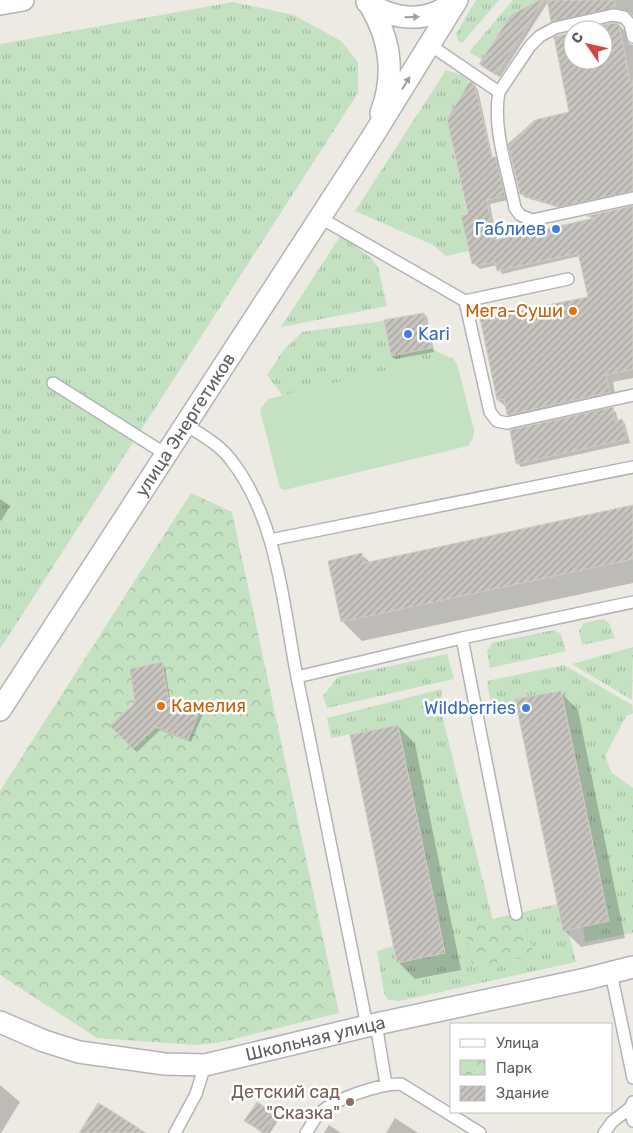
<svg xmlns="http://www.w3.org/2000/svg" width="633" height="1133" font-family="Rubik,sans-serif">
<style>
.grass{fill:url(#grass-tufts)}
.park{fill:url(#park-crowns)}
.pitch{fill:#c4e2c2}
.shadow{fill:#0003}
.building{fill:url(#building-hatch);stroke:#d1cbc2}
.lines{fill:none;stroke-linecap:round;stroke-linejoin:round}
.lane-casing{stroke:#b1b4b7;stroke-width:14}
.street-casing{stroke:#b1b4b7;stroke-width:24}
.lane{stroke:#fff;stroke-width:11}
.street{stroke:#fff;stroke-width:21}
.oneway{fill:#9d9fa1}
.shop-dot{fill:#3f7fe0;stroke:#fff;stroke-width:2}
.food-dot{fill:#e8710a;stroke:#fff;stroke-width:2}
.education-dot{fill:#8d6e63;stroke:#fff;stroke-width:2}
.labels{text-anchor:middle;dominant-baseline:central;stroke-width:5;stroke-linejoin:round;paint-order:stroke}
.shop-label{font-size:18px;fill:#366cbe;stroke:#fff;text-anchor:end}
.food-label{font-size:18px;fill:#c56008;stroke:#fff;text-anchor:end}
.street-label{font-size:18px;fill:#5b5f62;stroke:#fff}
.education-label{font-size:18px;fill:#785e54;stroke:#fff;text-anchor:end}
</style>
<defs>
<pattern id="grass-tufts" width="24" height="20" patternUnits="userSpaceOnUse" patternTransform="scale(1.25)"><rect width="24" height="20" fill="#c4e2c2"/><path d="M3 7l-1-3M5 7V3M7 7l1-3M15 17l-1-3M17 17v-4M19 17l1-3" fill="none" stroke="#a2baa1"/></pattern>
<pattern id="park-crowns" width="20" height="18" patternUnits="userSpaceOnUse" patternTransform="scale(1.25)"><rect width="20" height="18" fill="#c4e2c2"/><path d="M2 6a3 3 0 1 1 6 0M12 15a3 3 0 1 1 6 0" fill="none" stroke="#a2baa1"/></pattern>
<pattern id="building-hatch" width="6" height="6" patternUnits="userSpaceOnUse" patternTransform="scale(1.25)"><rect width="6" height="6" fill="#c8c5c0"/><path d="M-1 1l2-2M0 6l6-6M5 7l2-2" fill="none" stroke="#a5a39f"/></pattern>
</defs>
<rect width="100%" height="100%" fill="#eceae3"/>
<!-- grass -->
<path class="grass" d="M 476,0 L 499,0 L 462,43 L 458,40 L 456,34 Z
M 513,0 L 542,0 L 511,15 L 482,60 L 469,52 Z
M 233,2 L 294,15 L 341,41 L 358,62 L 358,93 L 0,649 L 0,44 Z
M 446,70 L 469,77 L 468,84 L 447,119 L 467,214 L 461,216 L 468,251 L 446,256 L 433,245 L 355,211 Z
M 341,235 L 371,258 L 378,267 L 387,306 L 281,327 Z
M 384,321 L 391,356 L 431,348 L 446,356 L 283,396 L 267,375 L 283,351 L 302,332 Z
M 603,619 L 609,623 L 615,638 L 582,645 L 579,631 L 584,623 Z
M 554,630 L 561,634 L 566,651 L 490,668 L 487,651 L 492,643 Z
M 633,647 L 632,700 L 572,664 Z
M 447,654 L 454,679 L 327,708 L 323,696 L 338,677 Z
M 564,665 L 632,705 L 633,713 L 626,716 L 605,756 L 612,773 L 633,788 L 633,933 L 585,942 L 583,926 L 609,920 L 562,692 L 516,699 L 518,711 L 493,715 L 487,681 Z
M 442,689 L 440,707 L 493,921 L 464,926 L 533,954 L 523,912 L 557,904 L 563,930 L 568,929 L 576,962 L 399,1001 L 388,1000 L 384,993 L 377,951 L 393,946 L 397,963 L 445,952 L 398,725 L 331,738 L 327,718 Z"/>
<!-- park -->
<path class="park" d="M 191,493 L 232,512 L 339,1013 L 217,1043 L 195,1045 L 97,1038 L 0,975 L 0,791 Z
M 523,912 L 534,954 L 473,968 L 464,926 Z"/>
<!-- pitch -->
<path class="pitch" d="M 446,356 L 453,358 L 457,364 L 474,430 L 473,438 L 468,446 L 284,490 L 280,488 L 260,410 L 268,399 Z"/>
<!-- shadow -->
<path class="shadow" d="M 543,0 L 633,0 L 633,16 L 630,13 L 615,11 L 556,24 L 552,21 L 548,2 L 500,77 L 484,67 Z
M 613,24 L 619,25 L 626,32 L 629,44 L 633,45 L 633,195 L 563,209 L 524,197 L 521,193 L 571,113 L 573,34 L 573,60 L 603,60 L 603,30 L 588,30 Z
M 475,86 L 478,90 L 493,159 L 495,157 L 498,160 L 508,200 L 490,204 L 497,241 L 593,220 L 589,216 L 633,206 L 633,270 L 580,256 L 502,274 L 497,265 L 480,269 L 473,263 L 469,215 Z
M 633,306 L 633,378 L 613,382 L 616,400 L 516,422 L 508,415 L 506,407 L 498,400 Z
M 424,314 L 427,317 L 434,352 L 396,359 L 392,356 L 386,321 Z
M 612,409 L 616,412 L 618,421 L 622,420 L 625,424 L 630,443 L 521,467 L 518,463 Z
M 0,499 L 10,506 L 1,521 L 0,520 Z
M 633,507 L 633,583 L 362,641 L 342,621 L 362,555 L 371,563 Z
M 161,664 L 165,667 L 170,699 L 203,714 L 191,742 L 160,730 L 137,752 L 112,726 L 137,703 Z
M 561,693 L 578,710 L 625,938 L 581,947 L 564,930 Z
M 398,726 L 415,744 L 461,970 L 415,979 L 398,962 Z
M 0,1085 L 20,1102 L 1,1133 L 0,1133 Z
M 276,1116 L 279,1119 L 270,1133 L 262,1133 L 246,1121 Z
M 395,1118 L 418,1133 L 386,1133 Z
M 329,1125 L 341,1133 L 324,1133 Z"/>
<!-- building -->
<path class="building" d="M 540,0 L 544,0 L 496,75 L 479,64 L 511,15 Z
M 547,0 L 614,0 L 616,8 L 551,22 Z
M 613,23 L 619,24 L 630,81 L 633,80 L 633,191 L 559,207 L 520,194 L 508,144 L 535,120 L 569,112 L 554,37 L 573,32 L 573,60 L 603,60 L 603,30 L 580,30 Z
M 470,81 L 475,85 L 492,159 L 495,156 L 505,196 L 487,200 L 495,240 L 595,218 L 587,216 L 633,206 L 633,369 L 606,375 L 610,392 L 507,415 L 504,399 L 497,400 L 480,318 L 588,297 L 578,253 L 497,271 L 495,262 L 476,266 L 475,263 L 472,264 L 461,216 L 468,214 L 447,119 Z
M 424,313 L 431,348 L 391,356 L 384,320 Z
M 613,407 L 615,421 L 622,419 L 627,439 L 516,464 L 510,430 Z
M 633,505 L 633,559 L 341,622 L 328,561 L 362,553 L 364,563 Z
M 162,662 L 168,697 L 200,710 L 188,740 L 156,727 L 133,749 L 110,726 L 135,703 L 130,669 Z
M 561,691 L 609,921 L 563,931 L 515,699 Z
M 398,725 L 445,953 L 397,963 L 350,735 Z
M 257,1102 L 277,1115 L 265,1133 L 244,1121 Z
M 98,1103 L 107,1108 L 146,1133 L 79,1133 Z"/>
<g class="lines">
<defs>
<path id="lane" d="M 430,45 L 499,92 C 492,129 508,171 515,208 L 520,215 L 532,220 L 633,198
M 499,92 L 530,46 L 540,36 L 555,28 L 613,15 L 624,17 L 630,24 L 633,37
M 319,217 L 465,301 L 490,412 L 497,421 L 507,423 L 633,395
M 465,301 L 568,279
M 53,383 L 167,455
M 186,425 C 202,435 220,445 231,460 C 278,520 283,605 297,677 L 462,638 L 633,602
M 270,540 L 633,467
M 462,638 L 516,914
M 297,677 L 367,1026
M 611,973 L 633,1078
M 376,1024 L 386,1084
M 633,1102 L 630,1108 L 633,1121
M 175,1133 L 196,1094 L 205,1065
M 306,1133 C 310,1128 313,1121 317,1116 C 332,1099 379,1084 401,1084 L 480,1133
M 604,1133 L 612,1122 L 630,1108"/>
<g id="street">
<path d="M 367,2 C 394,21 430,24 455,0"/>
<path d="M 368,2 C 390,37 396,74 381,113"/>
<path d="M 0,4 L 23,0"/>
<path id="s1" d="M 0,710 L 371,139 L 457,0"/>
<path id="s2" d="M 0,1022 L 44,1041 L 79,1052 L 165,1064 L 205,1065 L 367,1026 L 586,979 L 633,967"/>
</g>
</defs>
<!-- lane casing -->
<use href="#lane" class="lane-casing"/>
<!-- street casing -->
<use href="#street" class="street-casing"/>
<!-- lane -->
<use href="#lane" class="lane"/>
<!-- street -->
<use href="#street" class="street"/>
</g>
<!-- one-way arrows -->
<defs><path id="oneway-solid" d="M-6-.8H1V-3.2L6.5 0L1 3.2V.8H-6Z" transform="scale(1.25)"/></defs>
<g class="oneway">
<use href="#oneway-solid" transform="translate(412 17) rotate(-2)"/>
<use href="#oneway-solid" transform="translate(406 83) rotate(-58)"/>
</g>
<!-- markers -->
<g class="shop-dot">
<circle cx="556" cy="229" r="5"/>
<circle cx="408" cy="334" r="5"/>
<circle cx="526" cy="708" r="5"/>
</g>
<g class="food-dot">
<circle cx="573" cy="311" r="5"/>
<circle cx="161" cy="706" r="5"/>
</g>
<circle class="education-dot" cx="350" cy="1102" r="5"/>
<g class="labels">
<!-- shop labels -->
<g class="shop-label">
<text x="546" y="229">Габлиев</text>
<text x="418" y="334" text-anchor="start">Kari</text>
<text x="516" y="708">Wildberries</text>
</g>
<!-- food labels -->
<g class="food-label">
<text x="563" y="311">Мега-Суши</text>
<text x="171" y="706" text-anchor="start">Камелия</text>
</g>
<!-- street labels -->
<g class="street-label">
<text stroke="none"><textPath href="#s1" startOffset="340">улица Энергетиков</textPath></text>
<text stroke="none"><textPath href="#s2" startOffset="325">Школьная улица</textPath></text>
</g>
<!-- education labels -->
<g class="education-label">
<text x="340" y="1092">Детский сад<tspan x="340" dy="21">"Сказка"</tspan></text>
</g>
</g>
<!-- legend -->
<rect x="450" y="1023" width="162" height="90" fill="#ffffff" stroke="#bdbfc0"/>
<rect x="460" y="1039" width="25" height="8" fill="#ffffff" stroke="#bdbfc0"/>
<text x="496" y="1048" font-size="15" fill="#5b5f62">Улица</text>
<rect x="460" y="1060" width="25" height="15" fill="url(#park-crowns)" stroke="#bdbfc0"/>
<text x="496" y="1073" font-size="15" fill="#5b5f62">Парк</text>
<rect x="460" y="1086" width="25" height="15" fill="url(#building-hatch)" stroke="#bdbfc0"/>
<text x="496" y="1098" font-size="15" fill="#5b5f62">Здание</text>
<!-- north arrow -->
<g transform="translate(588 45) rotate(304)"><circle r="24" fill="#ffffff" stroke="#bdbfc0"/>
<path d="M0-4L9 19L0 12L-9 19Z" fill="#d7443f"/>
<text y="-8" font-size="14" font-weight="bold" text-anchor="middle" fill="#5b5f62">С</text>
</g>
</svg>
